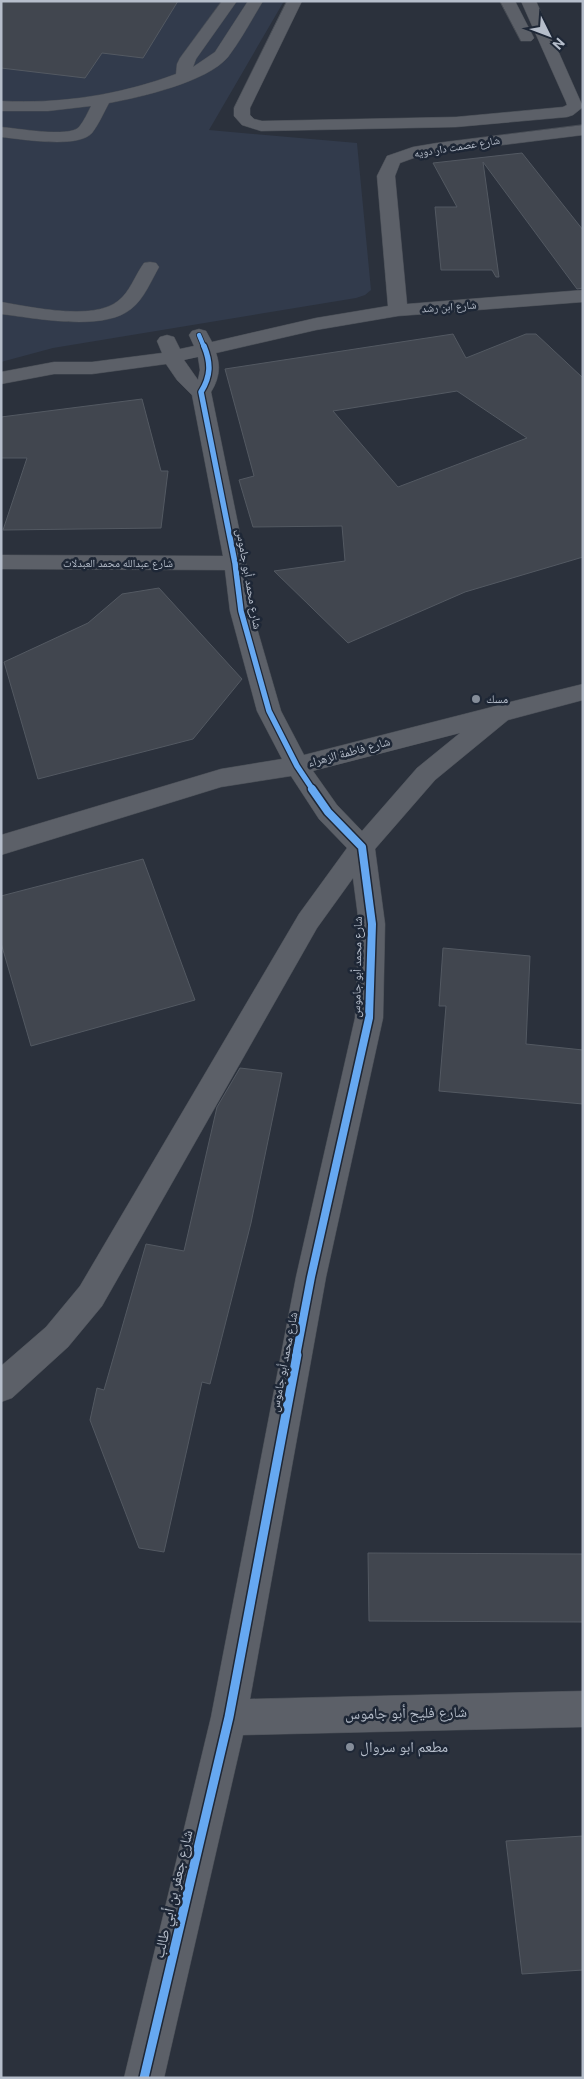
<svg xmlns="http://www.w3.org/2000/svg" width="584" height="2079" font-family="Roboto,'Noto Naskh Arabic',sans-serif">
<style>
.airport{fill:#323b4c}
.building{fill:#41464f;stroke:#535962;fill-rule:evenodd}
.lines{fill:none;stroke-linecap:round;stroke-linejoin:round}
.minor-casing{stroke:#474c54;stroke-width:1}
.minor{fill:#5c6068;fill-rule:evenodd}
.cycleway-far3-casing{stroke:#1e2736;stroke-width:6}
.cycleway-far2-casing{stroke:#1e2736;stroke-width:8}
.cycleway-far1-casing{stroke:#1e2736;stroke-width:11}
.cycleway-casing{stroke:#1e2736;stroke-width:12}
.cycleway-far3{stroke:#66a8f1;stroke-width:4.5}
.cycleway-far2{stroke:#66a8f1;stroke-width:5.5}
.cycleway-far1{stroke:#66a8f1;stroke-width:8}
.cycleway{stroke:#66a8f1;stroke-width:9}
.poi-dot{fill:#858d99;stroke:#1e2736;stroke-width:2}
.labels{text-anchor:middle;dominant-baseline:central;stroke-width:5;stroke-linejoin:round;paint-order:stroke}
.far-street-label{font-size:11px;fill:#b6becb;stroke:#1e2736}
.street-label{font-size:12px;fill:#b6becb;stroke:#1e2736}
.poi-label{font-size:12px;fill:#b6becb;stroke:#1e2736;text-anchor:start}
.near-street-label{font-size:15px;fill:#b6becb;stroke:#1e2736}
.near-poi-label{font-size:15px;fill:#b6becb;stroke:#1e2736;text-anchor:start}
</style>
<rect width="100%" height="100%" fill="#2b313c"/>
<!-- airport -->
<path class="airport" d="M 1,1 L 284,1 L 209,130 L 357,143 L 371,290 L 365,295 L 356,298 L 53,348 L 1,362 Z"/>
<!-- building -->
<path class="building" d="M 1,1 L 178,1 L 143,58 L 102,53 L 85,78 L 1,68 Z
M 522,153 L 583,230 L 583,288 L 577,289 L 483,162 L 499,277 L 496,277 L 492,270 L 441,270 L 435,207 L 457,207 L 433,163 Z
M 453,334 L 466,358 L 526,334 L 536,334 L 583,378 L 583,557 L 465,592 L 348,643 L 274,571 L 345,561 L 342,526 L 253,527 L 239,480 L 254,476 L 225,369 ZM 457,391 L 527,438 L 398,487 L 333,411 Z
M 142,399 L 161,471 L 168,471 L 161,528 L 3,530 L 27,458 L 1,458 L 1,417 Z
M 159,588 L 242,679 L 193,739 L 38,779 L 4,662 L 88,623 L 122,594 Z
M 143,859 L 195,1000 L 31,1046 L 1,943 L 1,896 Z
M 443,948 L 530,956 L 526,1044 L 583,1050 L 583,1104 L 439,1091 L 446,1006 L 439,1006 Z
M 240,1068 L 282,1073 L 251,1223 L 210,1384 L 202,1382 L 164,1552 L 139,1548 L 90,1420 L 97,1388 L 104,1390 L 146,1244 L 184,1251 L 217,1107 Z
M 368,1553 L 583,1554 L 583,1622 L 369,1621 Z
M 583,1836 L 583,1970 L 522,1974 L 506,1841 Z"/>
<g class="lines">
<defs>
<path id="minor" d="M 222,1 L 237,1 L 196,59 L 193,67 L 215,52 L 248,1 L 263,1 C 252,19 241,40 228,57 C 207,82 141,97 109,103 C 104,112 99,124 92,133 C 78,149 21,139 1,137 L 1,127 C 16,128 69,138 79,127 C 84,121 88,112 91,106 L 48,111 L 1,111 L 1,101 C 61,104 120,95 176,74 L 177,64 L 180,58 Z
M 287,1 L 302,1 L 250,108 L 250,115 L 254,119 L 262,121 L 456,117 L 563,107 L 567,105 L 566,102 L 521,1 L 536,1 L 583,107 L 573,115 L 567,117 L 456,127 L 261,131 L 242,125 L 234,116 L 234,108 Z
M 500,1 L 515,1 L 534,38 L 531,41 L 521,41 Z
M 583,125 L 583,135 L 422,155 L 400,163 L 395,176 L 407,304 L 583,290 L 583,302 L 398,316 L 316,330 L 216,353 C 221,367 219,379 211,392 L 246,563 L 252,611 L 281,711 L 304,755 L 492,707 L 503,703 L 506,703 L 583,684 L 583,700 L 508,720 L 435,780 L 375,849 L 385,924 L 383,1018 L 326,1277 L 250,1699 L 583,1691 L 583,1727 L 243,1735 L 164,2078 L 124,2078 L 211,1717 L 296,1277 L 355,1018 L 359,924 L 353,878 L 317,928 L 102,1306 L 68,1347 L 12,1398 L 1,1402 L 1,1366 L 46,1327 L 80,1286 L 299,914 L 347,848 L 319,819 L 291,776 L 221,787 L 1,855 L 1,835 L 221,769 L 282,759 L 257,711 L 230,611 L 225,570 L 1,569 L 1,555 L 223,556 L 192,395 L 177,380 L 166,364 L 92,374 L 54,374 L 1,384 L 1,372 L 54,362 L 92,362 L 162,353 L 157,341 L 160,337 L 167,335 L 174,337 L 180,349 L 194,346 L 189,335 L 192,331 L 199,329 L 206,331 L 212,342 L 316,318 L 388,306 L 377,176 L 387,156 L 413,147 L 437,143 ZM 198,357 L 200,370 L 198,380 L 184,360 ZM 460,733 L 417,768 L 362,831 L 337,805 L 313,771 Z
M 150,262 L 156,263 L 159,267 C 151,281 144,299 131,309 C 103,332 35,318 1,314 L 1,302 C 31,307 93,321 118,301 C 130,292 135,275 144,263 Z"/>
</defs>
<!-- minor casing -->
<use href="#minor" class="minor-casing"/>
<!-- minor -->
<use href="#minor" class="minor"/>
<defs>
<path id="cycleway-far3" d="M 199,335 L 204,347"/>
<path id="cycleway-far2" d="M 204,346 C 211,363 211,376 201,392 L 235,563 L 241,611 L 269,711 L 297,766 L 313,790"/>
<path id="cycleway-far1" d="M 296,1356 L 311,1277 L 369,1018 L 372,924 L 362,847 L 328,812 L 312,789"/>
<path id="cycleway" d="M 144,2078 L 229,1717 L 297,1355"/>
</defs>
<!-- cycleway-far3 casing -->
<use href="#cycleway-far3" class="cycleway-far3-casing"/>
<!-- cycleway-far2 casing -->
<use href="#cycleway-far2" class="cycleway-far2-casing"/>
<!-- cycleway-far1 casing -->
<use href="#cycleway-far1" class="cycleway-far1-casing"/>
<!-- cycleway casing -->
<use href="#cycleway" class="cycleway-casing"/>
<!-- cycleway-far3 -->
<use href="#cycleway-far3" class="cycleway-far3"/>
<!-- cycleway-far2 -->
<use href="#cycleway-far2" class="cycleway-far2"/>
<!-- cycleway-far1 -->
<use href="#cycleway-far1" class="cycleway-far1"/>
<!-- cycleway -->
<use href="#cycleway" class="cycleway"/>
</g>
<!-- markers -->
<g class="poi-dot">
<circle cx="476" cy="699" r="5"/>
<circle cx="350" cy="1747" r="5"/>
</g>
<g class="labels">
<!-- far-street labels -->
<g class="far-street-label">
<text transform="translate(457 147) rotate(-9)">شارع عصمت دار دويه</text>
<text transform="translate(449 307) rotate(-4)">شارع ابن رشد</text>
<text x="118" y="563">شارع عبدالله محمد العبدلات</text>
</g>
<!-- street labels -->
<g class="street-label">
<text transform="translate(249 579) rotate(80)">شارع محمد أبو جاموس</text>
<text transform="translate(349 752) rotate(-15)">شارع فاطمة الزهراء</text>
<text transform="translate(357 967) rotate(-89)">شارع محمد أبو جاموس</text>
<text transform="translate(284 1362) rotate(-79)">شارع محمد أبو جاموس</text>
</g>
<!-- poi labels -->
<g class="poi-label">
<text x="486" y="699">مسك</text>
</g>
<!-- near-street labels -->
<g class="near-street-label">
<text transform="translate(406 1713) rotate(-1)">شارع فليح أبو جاموس</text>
<text transform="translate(173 1894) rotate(-77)">شارع جعفر بن أبي طالب</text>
</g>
<!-- near-poi labels -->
<g class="near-poi-label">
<text x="360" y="1747">مطعم ابو سروال</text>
</g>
</g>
<!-- border -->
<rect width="584" height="2079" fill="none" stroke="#b6becb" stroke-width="5"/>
<!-- north arrow -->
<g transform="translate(549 35) rotate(132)" stroke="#1e2736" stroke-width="4" paint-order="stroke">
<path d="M0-4L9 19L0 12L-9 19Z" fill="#b6becb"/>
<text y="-8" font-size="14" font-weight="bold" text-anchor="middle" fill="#b6becb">N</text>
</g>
</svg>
